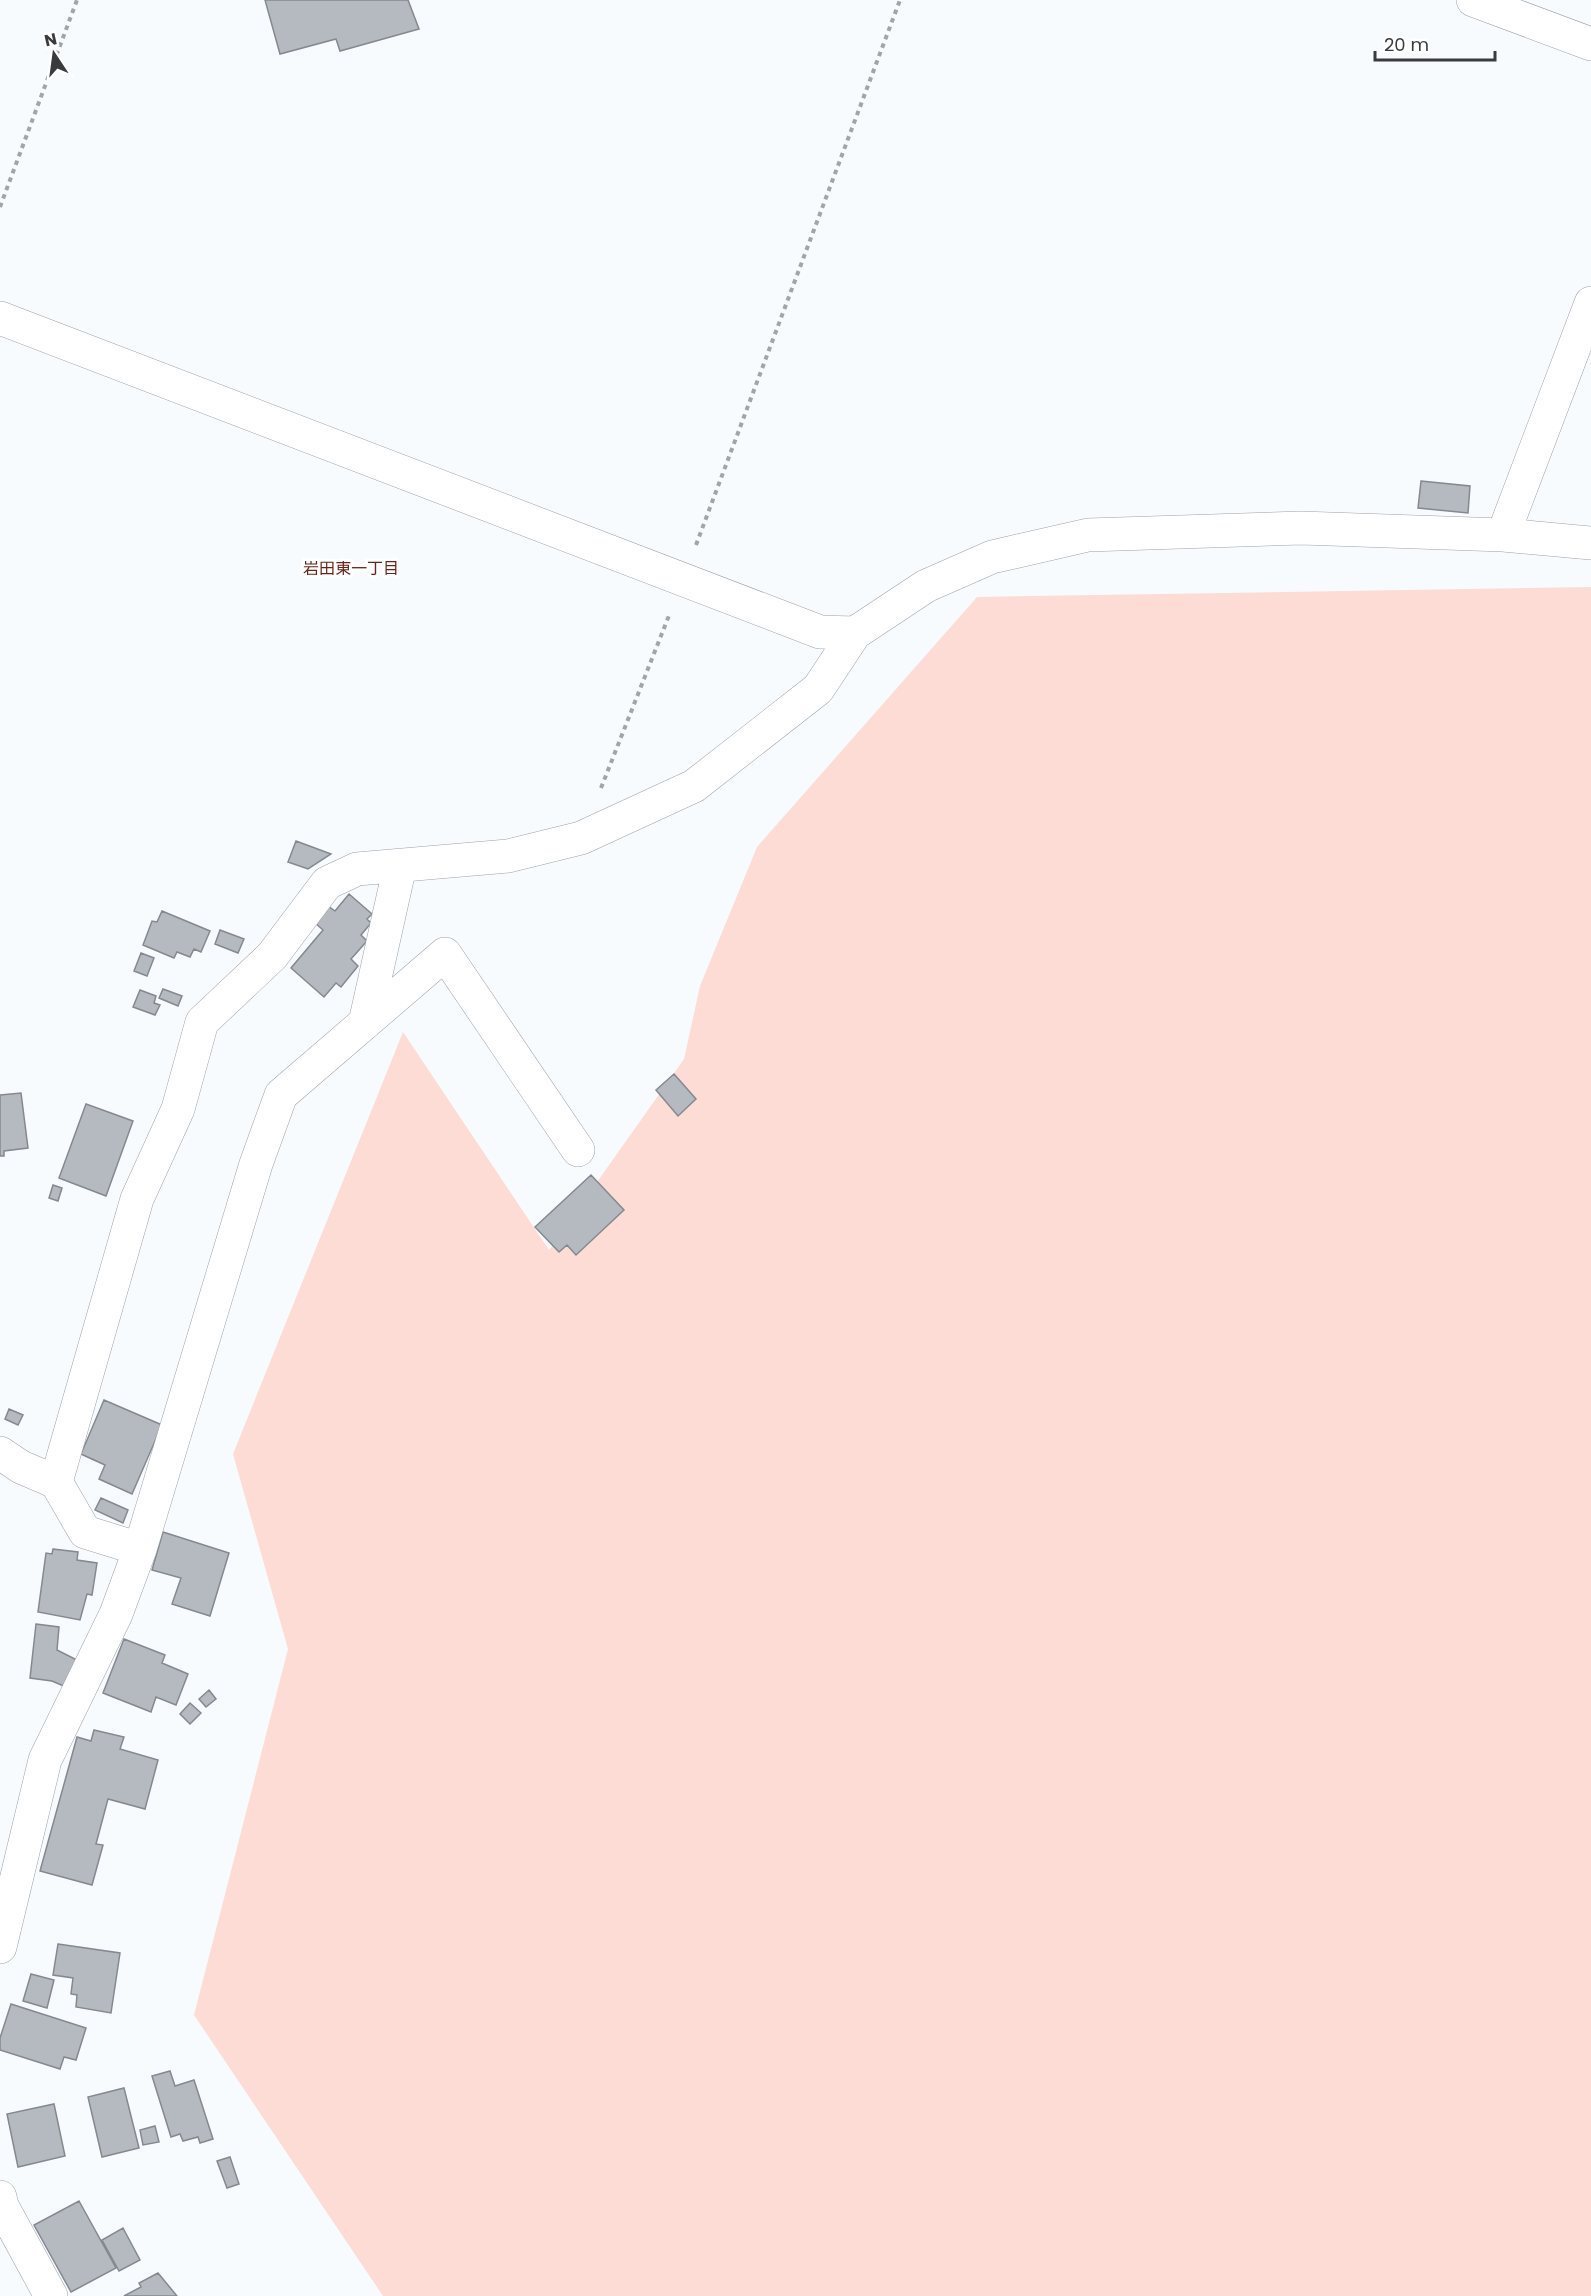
<svg xmlns="http://www.w3.org/2000/svg" width="1591" height="2296" font-family="Poppins,'Noto Sans JP',sans-serif">
<style>
.green{fill:#fcdcd5}
.building{fill:#b5bac1;stroke:#848990;stroke-width:1.5}
.lines{fill:none;stroke-linecap:round;stroke-linejoin:round}
.minor-casing{stroke:#9da3a9;stroke-width:34}
.path{stroke:#a2a5a8;stroke-width:4;stroke-dasharray:4.5 4.5;stroke-linecap:butt}
.minor{stroke:#fff;stroke-width:33}
.labels{text-anchor:middle;dominant-baseline:central;stroke-width:6;stroke-linejoin:round;paint-order:stroke}
.neighbourhood-label{font-size:16px;fill:#682418;stroke:#fff}
</style>
<rect width="100%" height="100%" fill="#f8fbfe"/>
<!-- green -->
<path class="green" d="M 1591,587 L 1591,2296 L 383,2296 L 194,2015 L 288,1649 L 233,1454 L 403,1032 L 549,1250 L 684,1059 L 700,986 L 757,847 L 977,597 Z"/>
<!-- building -->
<path class="building" d="M 265,0 L 408,0 L 419,29 L 340,51 L 336,39 L 280,54 Z
M 1421,481 L 1470,486 L 1468,513 L 1418,508 Z
M 296,841 L 331,854 L 308,869 L 288,862 Z
M 349,894 L 372,914 L 367,919 L 371,923 L 361,935 L 367,941 L 351,959 L 358,966 L 341,987 L 336,983 L 324,997 L 291,968 L 323,930 L 314,922 L 328,906 L 335,911 Z
M 162,911 L 210,931 L 201,952 L 194,949 L 190,957 L 177,952 L 174,958 L 143,945 L 152,921 L 157,922 Z
M 220,930 L 244,939 L 238,953 L 215,944 Z
M 141,953 L 154,958 L 147,976 L 134,971 Z
M 163,989 L 182,996 L 178,1006 L 159,998 Z
M 140,990 L 156,996 L 154,1003 L 160,1005 L 155,1015 L 133,1007 Z
M 674,1074 L 696,1099 L 678,1116 L 656,1090 Z
M 21,1093 L 28,1148 L 4,1151 L 4,1156 L 0,1156 L 0,1095 Z
M 86,1104 L 133,1121 L 106,1196 L 59,1178 Z
M 591,1175 L 624,1210 L 576,1255 L 567,1245 L 559,1252 L 535,1227 Z
M 53,1185 L 62,1188 L 58,1201 L 49,1198 Z
M 104,1400 L 162,1425 L 132,1494 L 99,1479 L 105,1465 L 81,1454 Z
M 9,1409 L 23,1415 L 18,1425 L 5,1419 Z
M 101,1498 L 128,1510 L 123,1523 L 95,1510 Z
M 163,1532 L 229,1553 L 210,1616 L 172,1604 L 181,1578 L 152,1570 Z
M 53,1549 L 78,1552 L 77,1560 L 97,1563 L 92,1595 L 87,1594 L 80,1620 L 38,1612 L 46,1553 L 52,1554 Z
M 36,1624 L 59,1627 L 57,1650 L 79,1661 L 66,1687 L 52,1681 L 30,1678 Z
M 124,1639 L 165,1655 L 162,1663 L 188,1674 L 176,1705 L 156,1697 L 151,1712 L 103,1693 Z
M 209,1690 L 216,1699 L 206,1707 L 199,1699 Z
M 190,1703 L 201,1713 L 190,1724 L 180,1714 Z
M 94,1730 L 124,1737 L 120,1749 L 158,1760 L 145,1809 L 108,1799 L 96,1844 L 103,1845 L 92,1885 L 40,1871 L 77,1737 L 91,1741 Z
M 58,1944 L 120,1953 L 111,2013 L 76,2007 L 77,1995 L 71,1994 L 73,1978 L 53,1975 Z
M 31,1974 L 54,1980 L 47,2008 L 23,2001 Z
M 11,2004 L 86,2028 L 76,2060 L 64,2057 L 60,2069 L 0,2050 L 0,2038 Z
M 170,2071 L 175,2086 L 194,2080 L 213,2139 L 200,2143 L 198,2137 L 183,2141 L 180,2134 L 171,2137 L 152,2076 Z
M 124,2088 L 139,2148 L 102,2157 L 88,2097 Z
M 54,2104 L 65,2156 L 18,2167 L 7,2114 Z
M 155,2126 L 159,2142 L 143,2145 L 140,2130 Z
M 230,2157 L 239,2184 L 227,2188 L 217,2161 Z
M 79,2201 L 116,2268 L 71,2292 L 34,2225 Z
M 123,2228 L 140,2260 L 119,2271 L 102,2240 Z
M 158,2273 L 177,2296 L 124,2296 L 141,2287 L 139,2283 Z"/>
<g class="lines">
<defs>
<path id="minor" d="M 1473,0 L 1591,44
M 0,318 L 820,632 L 855,633
M 1503,535 L 1591,303
M 365,1023 L 400,866
M 0,1453 L 21,1467 L 56,1482
M 140,1549 L 256,1164 L 281,1095 L 445,954 L 578,1150
M 0,1947 L 45,1760 L 116,1614 L 140,1549 L 85,1532 L 56,1482 L 137,1199 L 178,1109 L 202,1022 L 272,956 L 327,883 L 357,869 L 508,856 L 581,838 L 694,786 L 818,689 L 855,633 L 926,586 L 992,557 L 1088,535 L 1301,528 L 1503,535 L 1591,543
M 0,2197 L 2,2206 L 51,2296"/>
</defs>
<!-- minor casing -->
<use href="#minor" class="minor-casing"/>
<!-- path -->
<path class="path" d="M 0,207 L 77,0
M 696,545 L 900,0
M 601,788 L 670,613"/>
<!-- minor -->
<use href="#minor" class="minor"/>
</g>
<g class="labels">
<!-- neighbourhood labels -->
<g class="neighbourhood-label">
<text x="351" y="568">岩田東一丁目</text>
</g>
</g>
<!-- north arrow -->
<g transform="translate(54 54) rotate(347)" stroke="#ffffff" stroke-width="4.5" paint-order="stroke">
<path d="M0-4.5L10 22L0 15L-10 22Z" fill="#393b3e"/>
<text y="-9" font-size="16" font-weight="bold" text-anchor="middle" fill="#393b3e">N</text>
</g>
<!-- scale -->
<path d="M1375 51v9h120v-9" fill="none" stroke="#393b3e" stroke-width="3"/>
<text x="1384" y="51" font-size="18" fill="#393b3e" stroke="#ffffff" stroke-width="4.5" paint-order="stroke">20 m</text>
</svg>
